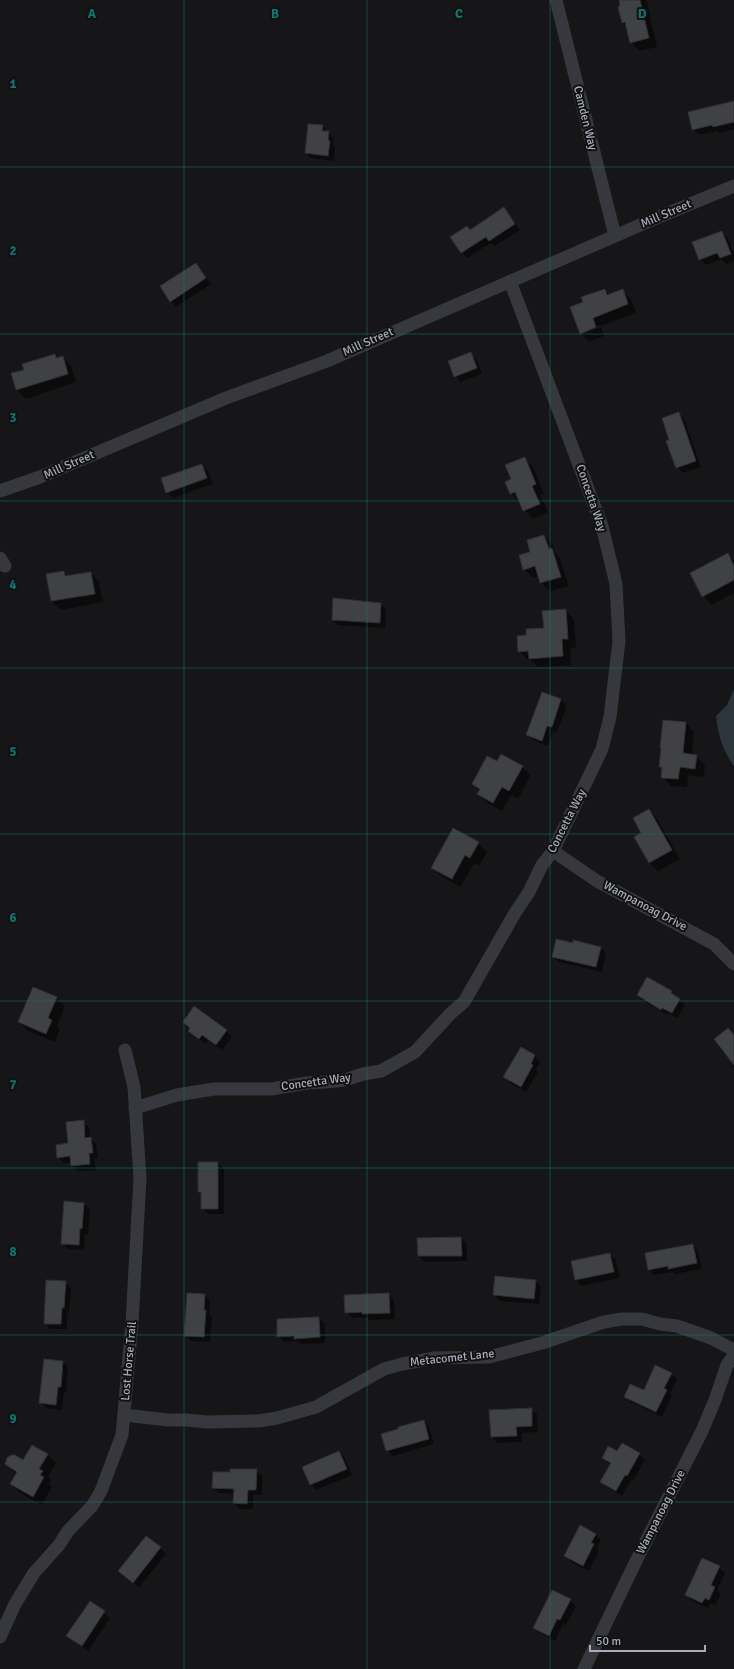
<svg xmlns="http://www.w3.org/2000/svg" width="734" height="1669" font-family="Signika,sans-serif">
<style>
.water{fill:#2c353c}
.shadow{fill:#0007}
.building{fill:#404145;stroke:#303034}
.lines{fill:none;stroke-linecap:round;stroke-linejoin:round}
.street{stroke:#37383d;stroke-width:13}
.grid{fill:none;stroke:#0f766e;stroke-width:1;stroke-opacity:0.55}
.labels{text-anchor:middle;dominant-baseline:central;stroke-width:4;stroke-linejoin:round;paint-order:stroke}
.street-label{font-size:12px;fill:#a8adb8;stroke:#111113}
.grid-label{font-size:13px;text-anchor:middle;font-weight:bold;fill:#0f766e;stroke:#111113;stroke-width:4;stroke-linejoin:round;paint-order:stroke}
</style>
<rect width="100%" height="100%" fill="#161618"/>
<!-- water -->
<path class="water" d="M 734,689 L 734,766 C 723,751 718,735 716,716 L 727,705 Z"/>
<!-- shadow -->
<path class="shadow" d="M 620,0 L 645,0 L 647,2 L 657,47 L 639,51 L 631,42 L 627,27 L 622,22 Z
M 734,102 L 734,129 L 719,133 L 717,131 L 699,135 L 693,129 Z
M 322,126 L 334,138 L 333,146 L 335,147 L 334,161 L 311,158 L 306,153 Z
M 504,209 L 520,230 L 495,246 L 491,243 L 467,258 L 462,252 L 467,227 L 471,231 Z
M 722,232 L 728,238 L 734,254 L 734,261 L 726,264 L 722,259 L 706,265 L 700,259 Z
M 196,264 L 211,284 L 176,307 L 171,301 Z
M 605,290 L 610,295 L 622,291 L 631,299 L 636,313 L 601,326 L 601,325 L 584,331 L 584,333 L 601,327 L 604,336 L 589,342 L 580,333 Z
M 470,353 L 476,359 L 482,374 L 460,382 L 455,376 Z
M 54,355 L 58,359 L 63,358 L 71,366 L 76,382 L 26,399 L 17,390 L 12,374 L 25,370 Z
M 679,413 L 684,419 L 701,467 L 683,473 L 677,467 L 670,440 Z
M 524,458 L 533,467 L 544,493 L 540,495 L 548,512 L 533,519 L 511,493 L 513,480 Z
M 202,465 L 208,471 L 213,484 L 173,498 L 167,492 Z
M 544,536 L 553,545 L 555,553 L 560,558 L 569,586 L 550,591 L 541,583 L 539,576 L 533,578 L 524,569 L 532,552 Z
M 727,555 L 734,561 L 734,593 L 712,605 L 703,596 Z
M 63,572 L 68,577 L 91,573 L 99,582 L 103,602 L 61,610 L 52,601 L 47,575 Z
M 381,604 L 386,609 L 385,628 L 338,625 L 333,620 Z
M 565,610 L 574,619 L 576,647 L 570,648 L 571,665 L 538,667 L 531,660 L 528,660 L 519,651 L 527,636 L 545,628 Z
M 542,694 L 561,700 L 567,706 L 557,732 L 553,731 L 548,746 L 533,740 L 527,735 Z
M 686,723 L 694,732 L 692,755 L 696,756 L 705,765 L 704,777 L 688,775 L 687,787 L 671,786 L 662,777 L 663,769 L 661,767 Z
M 497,763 L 522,767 L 531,775 L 518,799 L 511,795 L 502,811 L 487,803 L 478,794 L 480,791 L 473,784 Z
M 649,810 L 657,819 L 680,859 L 658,871 L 649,863 Z
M 478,843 L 487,852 L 479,866 L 474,863 L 461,887 L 441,876 L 432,868 Z
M 601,948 L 606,953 L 602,972 L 559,962 L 553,956 Z
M 671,992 L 685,1005 L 678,1018 L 668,1013 L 667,1015 L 644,1001 L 638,995 Z
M 56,998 L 65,1006 L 57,1026 L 60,1029 L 55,1042 L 28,1031 L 19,1022 Z
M 189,1030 L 226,1031 L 232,1037 L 222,1050 L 208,1040 L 205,1044 Z
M 521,1048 L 535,1056 L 540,1062 L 536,1069 L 538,1072 L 526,1092 L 510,1083 L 505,1077 Z
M 83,1122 L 89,1127 L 90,1138 L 96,1144 L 98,1158 L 94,1158 L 96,1170 L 78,1171 L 72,1166 L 72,1162 L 64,1163 L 58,1157 L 69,1144 Z
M 218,1163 L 224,1169 L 224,1214 L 208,1214 L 202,1208 L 202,1195 L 199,1192 Z
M 84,1204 L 90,1209 L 88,1234 L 85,1234 L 84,1250 L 68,1249 L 62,1243 Z
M 461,1238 L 467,1244 L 467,1261 L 424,1262 L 419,1256 L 418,1239 Z
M 693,1245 L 698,1251 L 702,1269 L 675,1274 L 673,1272 L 654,1275 L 649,1269 Z
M 610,1254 L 616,1260 L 620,1278 L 581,1286 L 576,1280 Z
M 535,1281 L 541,1286 L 539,1304 L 500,1301 L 494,1295 Z
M 65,1282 L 71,1288 L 69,1313 L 67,1313 L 67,1329 L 50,1329 L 45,1323 Z
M 389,1294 L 394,1300 L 395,1319 L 369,1320 L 367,1318 L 352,1318 L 346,1312 Z
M 205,1295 L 210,1301 L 209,1315 L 212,1317 L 210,1342 L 191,1341 L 185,1335 Z
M 319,1318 L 325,1324 L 325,1343 L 301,1344 L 298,1341 L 284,1342 L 278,1336 Z
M 63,1362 L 68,1368 L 66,1392 L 64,1392 L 62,1410 L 46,1408 L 40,1402 Z
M 671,1373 L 677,1379 L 670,1394 L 672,1396 L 662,1417 L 631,1402 L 625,1397 L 644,1392 Z
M 531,1409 L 537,1414 L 538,1432 L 522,1433 L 522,1442 L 497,1443 L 492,1437 L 490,1410 Z
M 424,1421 L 429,1427 L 434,1444 L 393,1456 L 387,1450 Z
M 622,1444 L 639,1454 L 645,1460 L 633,1481 L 631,1480 L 622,1496 L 607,1487 L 602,1482 L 611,1465 L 603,1458 L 618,1453 Z
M 339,1452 L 345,1458 L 352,1475 L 316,1490 L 311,1484 Z
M 47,1454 L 56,1463 L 48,1477 L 51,1480 L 49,1484 L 52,1487 L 42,1505 L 20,1493 L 11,1484 L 17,1474 L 6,1464 L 24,1461 Z
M 256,1470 L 262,1476 L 262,1495 L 253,1495 L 253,1509 L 240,1509 L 234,1503 L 235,1494 L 219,1493 L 213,1488 L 231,1473 Z
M 595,1534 L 601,1540 L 597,1548 L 599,1551 L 589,1571 L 571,1562 L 566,1556 Z
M 160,1548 L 166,1554 L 139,1587 L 125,1576 Z
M 703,1559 L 719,1567 L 725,1573 L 717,1590 L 721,1594 L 715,1605 L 710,1603 L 708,1608 L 692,1601 L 686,1595 Z
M 570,1600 L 576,1606 L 566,1625 L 563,1624 L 555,1641 L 540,1633 L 534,1627 Z
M 90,1602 L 110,1618 L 88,1651 L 68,1636 Z"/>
<!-- building -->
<path class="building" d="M 619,0 L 640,0 L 649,38 L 630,43 L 625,22 L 622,23 L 618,7 L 620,6 Z
M 734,101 L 734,122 L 713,127 L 712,125 L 692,130 L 688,112 Z
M 308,124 L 323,125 L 322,131 L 329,131 L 328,140 L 330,141 L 328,156 L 305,153 Z
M 504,207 L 515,224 L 489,241 L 486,237 L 461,253 L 450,237 L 467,226 L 470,230 Z
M 722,231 L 731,254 L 720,258 L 717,253 L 699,260 L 692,242 Z
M 196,263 L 206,278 L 170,302 L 160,286 Z
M 605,289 L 607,295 L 623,289 L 628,304 L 593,318 L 596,327 L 580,334 L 570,307 L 583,302 L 581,297 Z
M 471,352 L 477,368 L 454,377 L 448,361 Z
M 55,354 L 56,358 L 63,356 L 68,374 L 16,390 L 11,373 L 24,370 L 22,364 Z
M 679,412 L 696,461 L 676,468 L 666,441 L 669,440 L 662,418 Z
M 525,457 L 536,484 L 532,486 L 540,504 L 523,511 L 515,492 L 510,494 L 505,482 L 511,479 L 505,465 Z
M 202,464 L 207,478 L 166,493 L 161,478 Z
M 544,535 L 549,549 L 552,548 L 561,577 L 540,583 L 535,566 L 523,570 L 519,555 L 530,552 L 527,540 Z
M 728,553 L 734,566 L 734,580 L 702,597 L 690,573 Z
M 64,571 L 65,576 L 91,572 L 95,594 L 51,601 L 46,574 Z
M 333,598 L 381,603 L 380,623 L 332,620 Z
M 566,609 L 568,639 L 562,639 L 563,656 L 529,659 L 528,651 L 518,652 L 517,636 L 526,635 L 526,629 L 544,628 L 542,611 Z
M 542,692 L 561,699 L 552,727 L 547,726 L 542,741 L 526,735 Z
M 663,720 L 686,722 L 683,753 L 697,755 L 695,769 L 680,767 L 678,779 L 661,778 L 662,767 L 659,767 L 661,748 L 660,748 Z
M 501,754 L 523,766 L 509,791 L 502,787 L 493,803 L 477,794 L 480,789 L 472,784 L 487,756 L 497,761 Z
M 649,809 L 672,850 L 649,863 L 634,837 L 641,833 L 633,818 Z
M 453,828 L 479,842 L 470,858 L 465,855 L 452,879 L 431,868 Z
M 556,939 L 573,943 L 573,940 L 601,947 L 596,967 L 552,957 Z
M 647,977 L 672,991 L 671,993 L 680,999 L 672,1013 L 662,1008 L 661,1010 L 637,995 Z
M 33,987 L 57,997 L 48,1018 L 52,1020 L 46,1034 L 18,1022 Z
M 194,1006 L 227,1030 L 216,1045 L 202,1035 L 199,1039 L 188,1031 L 190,1028 L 183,1022 Z
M 728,1028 L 734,1035 L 734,1065 L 714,1039 Z
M 521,1047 L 535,1055 L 531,1064 L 533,1065 L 521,1087 L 503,1077 Z
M 84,1120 L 85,1138 L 91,1137 L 93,1153 L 89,1153 L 90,1164 L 71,1166 L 70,1156 L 57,1158 L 56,1145 L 68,1143 L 66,1122 Z
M 198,1162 L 218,1162 L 218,1209 L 201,1209 L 201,1192 L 198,1192 Z
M 64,1201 L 84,1203 L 82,1229 L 80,1228 L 79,1245 L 61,1244 Z
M 461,1237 L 462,1256 L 418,1256 L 417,1238 Z
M 693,1244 L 697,1263 L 668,1269 L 668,1266 L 648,1270 L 645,1253 Z
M 610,1253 L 614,1272 L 575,1280 L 571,1261 Z
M 495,1276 L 536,1280 L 534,1299 L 493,1295 Z
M 46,1280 L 66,1281 L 64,1308 L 62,1308 L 61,1324 L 44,1324 Z
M 187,1293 L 205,1294 L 204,1310 L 206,1310 L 204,1337 L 184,1336 Z
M 389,1293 L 390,1313 L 362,1314 L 362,1312 L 345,1313 L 344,1295 Z
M 319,1317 L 320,1337 L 294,1339 L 294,1336 L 277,1337 L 277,1319 Z
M 44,1359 L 63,1361 L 61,1387 L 58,1387 L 56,1405 L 39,1403 Z
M 655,1365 L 672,1373 L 664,1388 L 667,1390 L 656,1412 L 624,1397 L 630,1384 L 644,1390 Z
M 532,1408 L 532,1426 L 516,1427 L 517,1436 L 491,1437 L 489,1410 Z
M 424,1420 L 429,1439 L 386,1451 L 381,1434 L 398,1429 L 398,1427 Z
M 622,1443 L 640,1453 L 627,1476 L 625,1475 L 616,1491 L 600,1482 L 611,1463 L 602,1458 L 608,1446 L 617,1451 Z
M 32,1445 L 48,1454 L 39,1469 L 43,1471 L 40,1475 L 44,1477 L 33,1497 L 10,1484 L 17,1472 L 5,1464 L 7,1458 L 11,1455 L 15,1455 L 23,1460 Z
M 339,1451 L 347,1469 L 310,1485 L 302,1467 Z
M 230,1469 L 257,1469 L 256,1490 L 248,1490 L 247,1504 L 233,1503 L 234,1489 L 212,1488 L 213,1472 L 230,1472 Z
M 580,1525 L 596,1534 L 591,1543 L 594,1544 L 583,1566 L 564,1556 Z
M 146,1536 L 161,1547 L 133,1583 L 118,1571 Z
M 702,1558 L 720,1566 L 711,1585 L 715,1587 L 709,1600 L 705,1598 L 702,1603 L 685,1595 Z
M 552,1590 L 571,1599 L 560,1620 L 557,1619 L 549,1636 L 533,1628 Z
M 90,1601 L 105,1611 L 82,1646 L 66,1636 Z"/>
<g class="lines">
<!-- street -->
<path class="street" d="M 556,0 L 615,236
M 0,491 L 40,477 L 226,398 L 327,361 L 654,219 L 734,186
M 0,558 L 5,566
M 553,851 L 597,881 L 714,944 L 734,964
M 135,1108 L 177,1095 L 214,1089 L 271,1089 L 307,1083 L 326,1082 L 345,1080 L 363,1074 L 381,1071 L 415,1052 L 451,1013 L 464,1002 L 515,913 L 529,892 L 542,865 L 553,851 L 602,749 L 610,717 L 619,641 L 616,584 L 602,526 L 510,281
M 124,1415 L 168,1420 L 187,1420 L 207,1422 L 259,1421 L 277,1418 L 316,1407 L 384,1369 L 402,1364 L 435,1358 L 489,1357 L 542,1343 L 604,1322 L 622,1319 L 642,1319 L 660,1324 L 677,1326 L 711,1338 L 734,1350
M 0,1637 L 15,1604 L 34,1573 L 59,1545 L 68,1531 L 92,1506 L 101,1491 L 122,1435 L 132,1323 L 140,1178 L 134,1087 L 125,1050
M 584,1669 L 636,1561 L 702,1431 L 715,1400 L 727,1365 L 734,1355"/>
</g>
<!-- grid -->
<path class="grid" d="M 184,0 L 184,1669M 367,0 L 367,1669M 550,0 L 550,1669M 0,167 L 734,167M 0,334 L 734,334M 0,501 L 734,501M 0,668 L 734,668M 0,834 L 734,834M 0,1001 L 734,1001M 0,1168 L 734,1168M 0,1335 L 734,1335M 0,1502 L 734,1502"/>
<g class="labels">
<!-- street labels -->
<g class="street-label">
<text transform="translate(585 118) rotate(76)">Camden Way</text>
<text transform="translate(666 214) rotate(-23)">Mill Street</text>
<text transform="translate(368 342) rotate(-24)">Mill Street</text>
<text transform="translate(69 465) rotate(-24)">Mill Street</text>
<text transform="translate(591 498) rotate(71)">Concetta Way</text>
<text transform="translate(567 821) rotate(-63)">Concetta Way</text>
<text transform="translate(645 906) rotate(28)">Wampanoag Drive</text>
<text transform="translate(316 1082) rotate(-8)">Concetta Way</text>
<text transform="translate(452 1358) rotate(-6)">Metacomet Lane</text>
<text transform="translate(129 1361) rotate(-85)">Lost Horse Trail</text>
<text transform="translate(661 1512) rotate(-63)">Wampanoag Drive</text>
</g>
</g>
<g class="grid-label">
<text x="92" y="18">A</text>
<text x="275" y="18">B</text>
<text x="459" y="18">C</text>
<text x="642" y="18">D</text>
<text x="13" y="88">1</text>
<text x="13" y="255">2</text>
<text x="13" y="422">3</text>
<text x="13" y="589">4</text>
<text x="13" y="756">5</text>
<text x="13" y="922">6</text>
<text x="13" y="1089">7</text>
<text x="13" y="1256">8</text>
<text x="13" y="1423">9</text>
</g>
<!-- scale -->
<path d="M590 1645v6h115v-6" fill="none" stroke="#a8adb8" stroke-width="2"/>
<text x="596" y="1645" font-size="12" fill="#a8adb8" stroke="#111113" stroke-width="3" paint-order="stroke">50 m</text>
</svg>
